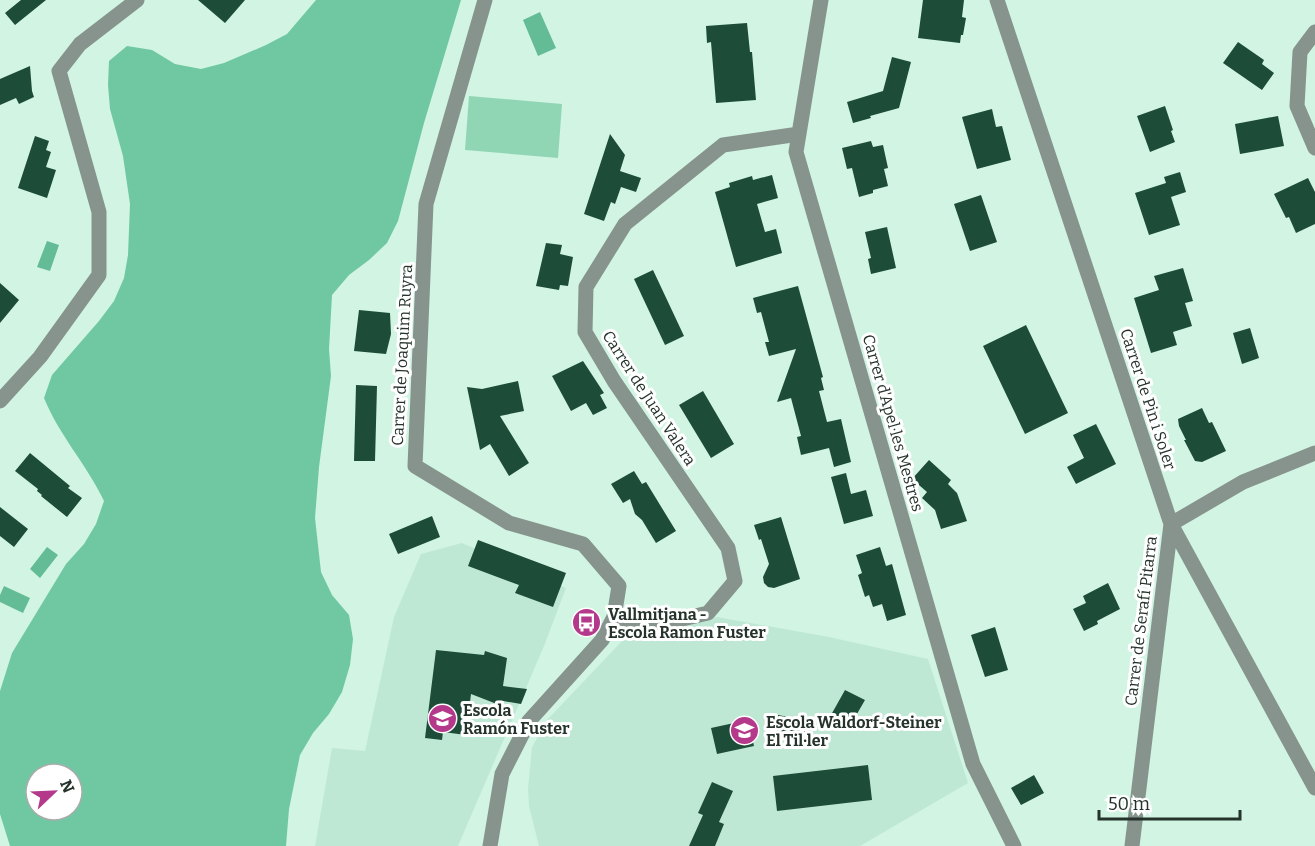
<svg xmlns="http://www.w3.org/2000/svg" width="1315" height="846" font-family="Bitter,serif">
<style>
.built{fill:#bfe8d4}
.green{fill:#90d6b5}
.forest{fill:#6fc8a1;fill-rule:evenodd}
.water{fill:#63bc96}
.building{fill:#1d4c39}
.lines{fill:none;stroke-linecap:round;stroke-linejoin:round}
.minor{stroke:#86948d;stroke-width:15}
.labels{text-anchor:middle;dominant-baseline:central;stroke-width:6;stroke-linejoin:round;paint-order:stroke}
.street-label{font-size:16px;fill:#25332c;stroke:#fff}
.poi-label{font-size:16px;font-weight:bold;fill:#25332c;stroke:#fff;text-anchor:start}
</style>
<rect width="100%" height="100%" fill="#d1f4e3"/>
<!-- built -->
<path class="built" d="M 462,543 L 566,588 L 544,646 L 458,846 L 315,846 L 332,748 L 365,751 L 394,617 L 421,554 Z
M 717,617 L 829,637 L 928,659 L 968,783 L 860,846 L 539,846 L 529,806 L 528,789 L 532,747 L 547,720 L 624,639 L 659,632 Z"/>
<!-- green -->
<path class="green" d="M 469,96 L 562,104 L 558,158 L 465,150 Z"/>
<!-- forest -->
<path class="forest" d="M 316,0 L 461,0 L 424,123 L 398,221 L 387,243 L 369,260 L 349,275 L 332,295 L 329,349 L 331,376 L 319,467 L 315,518 L 321,572 L 332,595 L 349,615 L 353,639 L 350,665 L 342,692 L 329,714 L 313,733 L 300,755 L 289,809 L 286,846 L 10,846 L 0,814 L 0,691 L 12,653 L 66,564 L 84,544 L 96,524 L 104,501 C 87,465 59,435 44,398 L 52,375 L 99,321 L 114,301 L 124,278 L 128,255 L 130,204 L 123,156 L 110,109 L 108,85 L 109,61 L 127,46 L 152,50 L 175,64 L 201,69 L 224,63 L 266,45 L 287,34 ZM 36,774 L 72,774 L 72,810 L 36,810 Z"/>
<!-- water -->
<path class="water" d="M 540,12 L 556,48 L 538,56 L 523,20 Z
M 47,241 L 59,245 L 50,271 L 37,267 Z
M 47,547 L 58,555 L 40,578 L 30,569 Z
M 4,586 L 30,598 L 23,613 L 0,602 L 0,595 Z"/>
<!-- building -->
<path class="building" d="M 21,0 L 46,0 L 15,25 L 5,13 Z
M 198,0 L 245,0 L 225,23 Z
M 923,0 L 964,0 L 962,17 L 966,18 L 963,35 L 961,35 L 960,43 L 918,38 Z
M 747,23 L 750,52 L 752,52 L 756,100 L 716,103 L 711,42 L 707,43 L 706,26 Z
M 1238,42 L 1264,60 L 1262,64 L 1274,73 L 1262,90 L 1223,63 Z
M 892,57 L 911,62 L 899,108 L 870,116 L 871,118 L 853,123 L 847,102 L 883,91 Z
M 30,66 L 32,91 L 34,97 L 19,104 L 16,98 L 0,105 L 0,79 Z
M 1165,106 L 1173,130 L 1171,131 L 1175,142 L 1150,152 L 1137,116 Z
M 992,109 L 996,127 L 1002,126 L 1011,160 L 977,169 L 962,117 Z
M 1278,116 L 1284,146 L 1240,154 L 1235,124 Z
M 610,134 L 625,155 L 620,171 L 641,178 L 636,192 L 621,187 L 615,204 L 611,202 L 604,221 L 584,214 Z
M 35,136 L 49,141 L 46,150 L 51,152 L 46,167 L 56,170 L 47,198 L 18,188 Z
M 871,141 L 873,147 L 883,145 L 888,168 L 884,169 L 888,186 L 873,190 L 873,193 L 859,197 L 852,168 L 847,169 L 842,148 Z
M 1180,172 L 1186,192 L 1171,197 L 1180,225 L 1149,235 L 1135,193 L 1166,183 L 1164,177 Z
M 772,175 L 778,198 L 757,204 L 765,232 L 776,229 L 782,253 L 736,267 L 715,192 L 730,187 L 729,183 L 752,176 L 753,180 Z
M 1308,178 L 1315,192 L 1315,224 L 1296,233 L 1289,217 L 1286,218 L 1274,194 Z
M 981,195 L 997,242 L 970,251 L 954,204 Z
M 887,227 L 896,268 L 871,274 L 868,259 L 871,258 L 865,232 Z
M 546,243 L 562,245 L 560,254 L 573,257 L 568,286 L 560,285 L 559,290 L 536,286 Z
M 1183,268 L 1193,301 L 1185,303 L 1192,326 L 1173,332 L 1177,345 L 1151,353 L 1134,298 L 1159,290 L 1154,276 Z
M 653,270 L 684,336 L 665,345 L 634,279 Z
M 0,283 L 19,300 L 0,323 Z
M 798,286 L 823,377 L 821,378 L 824,390 L 819,391 L 827,422 L 841,419 L 851,462 L 834,467 L 829,448 L 801,455 L 797,437 L 801,436 L 791,398 L 777,402 L 796,349 L 769,356 L 765,342 L 769,342 L 761,312 L 757,313 L 753,298 Z
M 359,310 L 390,313 L 391,334 L 386,354 L 354,351 Z
M 1026,325 L 1068,413 L 1025,434 L 983,346 Z
M 1250,328 L 1259,358 L 1242,364 L 1233,333 Z
M 583,361 L 604,393 L 600,395 L 607,408 L 593,415 L 586,403 L 571,411 L 552,376 Z
M 518,381 L 524,411 L 500,416 L 529,463 L 509,476 L 490,444 L 480,450 L 467,387 L 482,389 Z
M 356,385 L 377,386 L 375,461 L 354,461 Z
M 703,391 L 734,444 L 711,458 L 679,405 Z
M 1202,408 L 1209,423 L 1212,422 L 1226,451 L 1202,462 L 1195,461 L 1184,440 L 1186,440 L 1179,426 L 1178,419 Z
M 1096,424 L 1116,464 L 1076,484 L 1067,467 L 1084,458 L 1073,435 Z
M 30,453 L 70,486 L 68,488 L 82,498 L 67,517 L 41,496 L 42,495 L 37,491 L 38,489 L 15,471 Z
M 929,460 L 951,480 L 948,484 L 957,493 L 967,521 L 941,529 L 935,510 L 922,498 L 927,492 L 912,479 Z
M 634,471 L 642,484 L 646,482 L 676,531 L 656,543 L 642,520 L 635,514 L 630,499 L 623,503 L 611,484 Z
M 846,473 L 851,494 L 866,490 L 873,516 L 844,524 L 831,477 Z
M 0,507 L 28,529 L 14,547 L 0,536 Z
M 432,516 L 440,537 L 398,554 L 389,534 Z
M 781,517 L 800,579 L 774,588 L 768,587 L 764,583 L 763,577 L 769,564 L 761,539 L 759,540 L 754,525 Z
M 478,540 L 566,573 L 553,607 L 515,593 L 519,585 L 468,566 Z
M 880,547 L 886,566 L 892,564 L 906,615 L 887,621 L 882,604 L 873,607 L 869,595 L 865,597 L 858,575 L 862,573 L 856,555 Z
M 1108,583 L 1120,609 L 1097,621 L 1098,624 L 1084,631 L 1073,609 L 1086,603 L 1083,596 Z
M 995,627 L 1008,670 L 985,677 L 971,635 Z
M 436,650 L 484,655 L 485,651 L 507,658 L 503,686 L 527,689 L 521,704 L 503,701 L 502,706 L 471,694 L 466,735 L 443,732 L 442,740 L 425,738 Z
M 845,690 L 865,700 L 850,726 L 831,715 Z
M 778,715 L 814,722 L 809,745 L 773,738 Z
M 748,720 L 754,746 L 717,754 L 711,728 Z
M 868,765 L 872,800 L 777,811 L 773,776 Z
M 1034,775 L 1044,793 L 1021,805 L 1011,788 Z
M 712,782 L 733,791 L 719,822 L 724,824 L 715,846 L 689,846 L 703,815 L 698,813 Z"/>
<g class="lines">
<!-- minor -->
<path class="minor" d="M 485,0 L 426,204 L 415,466 L 509,523 L 583,544 L 619,586 L 614,617 L 602,640 L 529,721 L 502,774 L 490,846
M 821,0 L 796,152 L 973,764 L 1014,846
M 997,0 L 1171,524 L 1315,788
M 1315,32 L 1300,52 L 1297,106 L 1315,148
M 0,401 L 40,357 L 99,275 L 99,212 L 59,71 L 80,44 L 137,0
M 614,617 L 657,625 L 708,613 L 735,581 L 728,548 L 614,381 L 585,332 L 586,287 L 625,224 L 723,145 L 799,134
M 1132,846 L 1171,524 L 1243,482 L 1315,453"/>
</g>
<!-- icons -->
<defs>
<symbol id="bus-disc" viewBox="-11 -11 22 22"><circle r="9.5" fill="#b4398b" stroke="#fff"/><path d="M-5-6H5V4H4V6H2V4H-2V6H-4V4H-5ZM-3.5-4V0h7V-4ZM-3.5 1.2v1.5H-2V1.2ZM2 1.2v1.5H3.5V1.2Z" fill="#fff"/></symbol>
<symbol id="school-disc" viewBox="-11 -11 22 22"><circle r="9.5" fill="#b4398b" stroke="#fff"/><path d="M0-5L7-2L0 1L-7-2ZM-4 1L0 2.5L4 1V4Q0 6-4 4Z" fill="#fff"/></symbol>
</defs>
<g fill-rule="evenodd">
<use href="#bus-disc" x="570" y="606" width="33" height="33"/>
<use href="#school-disc" x="426" y="702" width="33" height="33"/>
<use href="#school-disc" x="728" y="714" width="33" height="33"/>
</g>
<g class="labels">
<!-- street labels -->
<g class="street-label">
<text transform="translate(402 355) rotate(-87)">Carrer de Joaquim Ruyra</text>
<text transform="translate(649 398) rotate(57)">Carrer de Juan Valera</text>
<text transform="translate(1148 399) rotate(72)">Carrer de Pin i Soler</text>
<text transform="translate(893 423) rotate(74)">Carrer d'Apel·les Mestres</text>
<text transform="translate(1141 621) rotate(-83)">Carrer de Serafí Pitarra</text>
</g>
<!-- poi labels -->
<g class="poi-label">
<text x="608" y="614">Vallmitjana -<tspan x="608" dy="18">Escola Ramon Fuster</tspan></text>
<text x="463" y="710">Escola<tspan x="463" dy="18">Ramón Fuster</tspan></text>
<text x="766" y="722">Escola Waldorf-Steiner<tspan x="766" dy="18">El Til·ler</tspan></text>
</g>
</g>
<!-- north arrow -->
<g transform="translate(54 792) rotate(67)"><circle r="28" fill="#ffffff" stroke="#a8adab" stroke-width="1.5"/>
<path d="M0-4.5L10 22L0 15L-10 22Z" fill="#b4398b"/>
<text y="-9" font-size="16" font-weight="bold" text-anchor="middle" fill="#25332c">N</text>
</g>
<!-- scale -->
<path d="M1099 810v9h141v-9" fill="none" stroke="#25332c" stroke-width="3"/>
<text x="1108" y="810" font-size="18" fill="#25332c" stroke="#ffffff" stroke-width="4.5" paint-order="stroke">50 m</text>
</svg>
